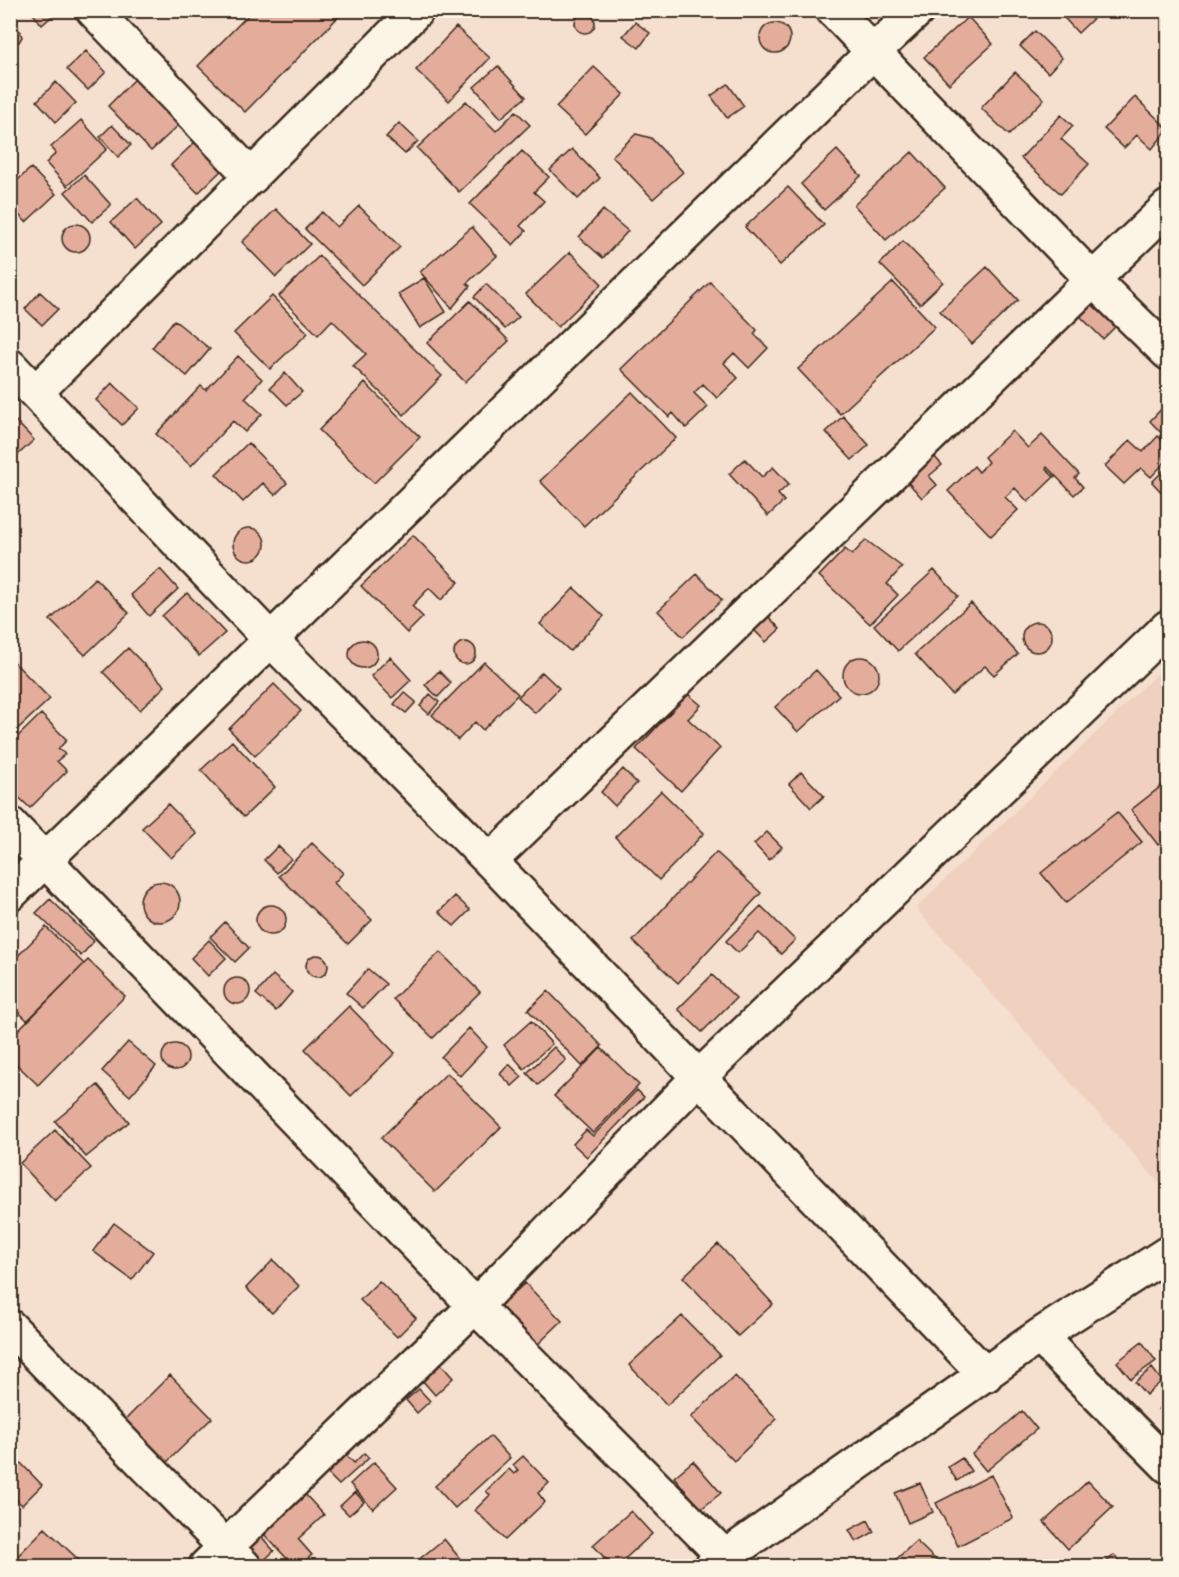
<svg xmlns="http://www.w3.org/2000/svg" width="1179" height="1577" font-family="Kalam,sans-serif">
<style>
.built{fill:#f0d0bf}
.building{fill:#e4ad9b;stroke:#3b2a1e;stroke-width:1.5}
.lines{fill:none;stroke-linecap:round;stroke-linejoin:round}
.street-casing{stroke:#3b2a1e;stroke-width:38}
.street{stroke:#fcf5e5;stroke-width:33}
</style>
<rect width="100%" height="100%" fill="#f5dfcf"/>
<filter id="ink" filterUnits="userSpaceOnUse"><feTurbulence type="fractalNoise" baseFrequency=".0167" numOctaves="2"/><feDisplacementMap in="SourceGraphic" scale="12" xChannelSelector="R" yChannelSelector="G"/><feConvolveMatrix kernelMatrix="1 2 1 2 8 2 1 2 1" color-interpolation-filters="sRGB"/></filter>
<g filter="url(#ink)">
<!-- built -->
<path class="built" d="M 1168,663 L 1168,1193 L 916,908 Z"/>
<!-- building -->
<path class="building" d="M 30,10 L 59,10 L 42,25 Z
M 253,10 L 345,10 L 245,112 L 198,66 Z
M 1057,10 L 1102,10 L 1078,33 Z
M575 23a10 10 0 1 1 20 0a10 10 0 1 1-20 0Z
M 968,17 L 993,44 L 949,84 L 924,57 Z
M 635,22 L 650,33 L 639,48 L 623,36 Z
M760 38a15 15 0 1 1 30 0a15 15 0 1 1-30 0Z
M 456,27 L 490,58 L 449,101 L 416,70 Z
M 16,28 L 20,31 L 22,37 L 19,42 L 13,43 L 10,42 L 10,29 Z
M 1035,31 L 1062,58 L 1048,73 L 1020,46 Z
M 86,51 L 106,72 L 88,90 L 67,69 Z
M 498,66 L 526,97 L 501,118 L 474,87 Z
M 594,67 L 624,94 L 585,134 L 556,107 Z
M 1015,72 L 1044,99 L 1009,135 L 981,108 Z
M 138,76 L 182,122 L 151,151 L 108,106 Z
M 56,82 L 76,103 L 56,122 L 37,101 Z
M 728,84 L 744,106 L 727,118 L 711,96 Z
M 1135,97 L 1168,129 L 1152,149 L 1137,135 L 1124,148 L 1104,129 Z
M 466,101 L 496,131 L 516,111 L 530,125 L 459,192 L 417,148 Z
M 1061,115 L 1073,126 L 1061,139 L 1089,164 L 1061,194 L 1021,158 Z
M 81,120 L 107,149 L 67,186 L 46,163 L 56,153 L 51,147 Z
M 399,123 L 418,141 L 405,154 L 386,137 Z
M 112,125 L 131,145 L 118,157 L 100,137 Z
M 636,134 L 651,138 L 683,172 L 653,199 L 612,156 Z
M 197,140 L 224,168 L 198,193 L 171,165 Z
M 572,149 L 600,178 L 578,199 L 550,170 Z
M 837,150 L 861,176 L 824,210 L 801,184 Z
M 522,151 L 549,177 L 534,192 L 544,201 L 520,226 L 526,231 L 513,245 L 470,204 Z
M 912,152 L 945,188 L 886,240 L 854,205 Z
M 31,168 L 56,194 L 26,222 L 10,206 L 10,187 Z
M 84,175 L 111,205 L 92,222 L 65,192 Z
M 788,187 L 824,225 L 780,265 L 745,227 Z
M 137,198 L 161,225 L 135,249 L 111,222 Z
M 359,206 L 400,247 L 362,285 L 305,229 L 322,212 L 337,227 Z
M 276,209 L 310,244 L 276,277 L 242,242 Z
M 603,210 L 628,231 L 603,258 L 579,237 Z
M62 238a14 14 0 1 1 28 0a14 14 0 1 1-28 0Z
M 472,227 L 497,256 L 467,283 L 470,286 L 452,308 L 420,272 Z
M 903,241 L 943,282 L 920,304 L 880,264 Z
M 570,252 L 602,284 L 558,327 L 526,294 Z
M 319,256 L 442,376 L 404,415 L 353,366 L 366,354 L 332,320 L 318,335 L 279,296 Z
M 987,267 L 1018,300 L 972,344 L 940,311 Z
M 424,278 L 446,312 L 420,328 L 398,294 Z
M 710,282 L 757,330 L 754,334 L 768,348 L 749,368 L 734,353 L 724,363 L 738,378 L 717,398 L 703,384 L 694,393 L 708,407 L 686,428 L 673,413 L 669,417 L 621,369 Z
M 893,282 L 935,327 L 840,414 L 798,369 Z
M 486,284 L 519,317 L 505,329 L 474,297 Z
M 40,292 L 58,309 L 42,325 L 25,309 Z
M 272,296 L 308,333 L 270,369 L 234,333 Z
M 470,301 L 509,341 L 465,382 L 427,343 Z
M 1091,301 L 1115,327 L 1103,339 L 1078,314 Z
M 174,320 L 210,349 L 187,376 L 152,348 Z
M 238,356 L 262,379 L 245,398 L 262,414 L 245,432 L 233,421 L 191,466 L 156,434 L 201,386 L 206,390 Z
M 285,373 L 302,392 L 287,405 L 270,388 Z
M 112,383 L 139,408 L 122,425 L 96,400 Z
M 365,383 L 420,437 L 374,483 L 319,430 Z
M 632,392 L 676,438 L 584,526 L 540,481 Z
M 1168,402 L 1168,435 L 1166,438 L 1150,421 Z
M 10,415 L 34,440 L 10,462 Z
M 843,416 L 869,445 L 852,460 L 826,432 Z
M 1012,431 L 1028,448 L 1042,435 L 1079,474 L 1075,478 L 1083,487 L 1074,495 L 1047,467 L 1046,469 L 1054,477 L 1028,502 L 1015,488 L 1005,497 L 1018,510 L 991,536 L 948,491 L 974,466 L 979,472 L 988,462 L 984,457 Z
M 1158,436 L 1168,446 L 1168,459 L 1151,477 L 1141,468 L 1124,484 L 1105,466 L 1130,440 L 1143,452 Z
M 248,443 L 287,483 L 275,495 L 263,483 L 243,502 L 216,474 Z
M 933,455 L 942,465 L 929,476 L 937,485 L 922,498 L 905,479 Z
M 745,459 L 762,477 L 773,467 L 789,484 L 778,494 L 784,501 L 768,516 L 729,474 Z
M 1168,466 L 1168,499 L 1152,482 Z
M233 544a16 16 0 1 1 32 0a16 16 0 1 1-32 0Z
M 413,535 L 459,582 L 441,600 L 429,588 L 412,606 L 423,617 L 407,633 L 361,586 Z
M 866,540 L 902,567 L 887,584 L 898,595 L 870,624 L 819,576 L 845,549 L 852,555 Z
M 160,569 L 178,589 L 149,616 L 131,595 Z
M 934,570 L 958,596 L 898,651 L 874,625 Z
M 697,574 L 722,600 L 683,637 L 658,611 Z
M 95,578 L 129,613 L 85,655 L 50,620 Z
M 574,588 L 604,616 L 570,651 L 540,624 Z
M 187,593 L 225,633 L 199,656 L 162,616 Z
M 971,603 L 1018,654 L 994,675 L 985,666 L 952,695 L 915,654 Z
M 768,616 L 780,629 L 766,642 L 753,629 Z
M1022 637a15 15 0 1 1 30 0a15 15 0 1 1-30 0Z
M349 654a14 14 0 1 1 28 0a14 14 0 1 1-28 0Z
M454 653a11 11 0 1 1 22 0a11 11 0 1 1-22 0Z
M 128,648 L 165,686 L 140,710 L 103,672 Z
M 390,657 L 411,680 L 392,698 L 371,676 Z
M843 675a18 18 0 1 1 36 0a18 18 0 1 1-36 0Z
M 10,658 L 50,699 L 10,736 Z
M 484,662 L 518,694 L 483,730 L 475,722 L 458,740 L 432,715 Z
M 816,670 L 839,695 L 798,732 L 775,707 Z
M 439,671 L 451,683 L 438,697 L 425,685 Z
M 542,672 L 559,688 L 535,713 L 518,697 Z
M 274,684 L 301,711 L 255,756 L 229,729 Z
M 404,692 L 416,702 L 406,713 L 394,704 Z
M 430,694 L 439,702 L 429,714 L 420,706 Z
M 688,694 L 701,705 L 688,719 L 720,748 L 681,791 L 636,749 Z
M 41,714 L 67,740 L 58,749 L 65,754 L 57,761 L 67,771 L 30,808 L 10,789 L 10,744 Z
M 232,741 L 275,787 L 244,817 L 201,770 Z
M 623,769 L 637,783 L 615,806 L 601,792 Z
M 801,772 L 824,796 L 811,808 L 789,784 Z
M 1168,781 L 1168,837 L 1158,845 L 1131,810 Z
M 661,791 L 704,833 L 659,880 L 615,837 Z
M 168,804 L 197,834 L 171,858 L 142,828 Z
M 1117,812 L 1142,842 L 1066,903 L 1041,873 Z
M 767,832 L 782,847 L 769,860 L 754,844 Z
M 312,843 L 343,873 L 334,883 L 372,920 L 348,944 L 279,876 Z
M 278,846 L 291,859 L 277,873 L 264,860 Z
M 716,852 L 761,893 L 678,983 L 633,941 Z
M140 902a20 20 0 1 1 40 0a20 20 0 1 1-40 0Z
M 455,896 L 470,910 L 454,926 L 439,912 Z
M 50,899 L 94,941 L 81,956 L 36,913 Z
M256 920a15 15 0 1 1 30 0a15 15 0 1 1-30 0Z
M 761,906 L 795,940 L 781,954 L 759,933 L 738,953 L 726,941 Z
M 225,922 L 249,948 L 235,962 L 210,937 Z
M 46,927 L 84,964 L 28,1021 L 10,1004 L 10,964 Z
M 209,940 L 226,958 L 208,976 L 191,958 Z
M 440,952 L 480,992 L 433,1038 L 393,999 Z
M306 966a11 11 0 1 1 22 0a11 11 0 1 1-22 0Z
M 88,960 L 125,996 L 38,1085 L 10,1058 L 10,1038 Z
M 368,969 L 386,984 L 363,1008 L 346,993 Z
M 273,975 L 292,992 L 276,1011 L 256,994 Z
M 712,975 L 736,998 L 702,1032 L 678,1009 Z
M224 991a13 13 0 1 1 26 0a13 13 0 1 1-26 0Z
M 548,991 L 602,1046 L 582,1066 L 528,1010 Z
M 349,1006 L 395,1053 L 351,1096 L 305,1049 Z
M 531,1021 L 552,1044 L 524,1069 L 504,1045 Z
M 469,1028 L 487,1047 L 460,1076 L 441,1057 Z
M 128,1042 L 156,1066 L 130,1096 L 102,1071 Z
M162 1057a13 13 0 1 1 26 0a13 13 0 1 1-26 0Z
M 554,1047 L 566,1060 L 538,1085 L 527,1073 Z
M 601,1048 L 639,1085 L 593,1133 L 554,1096 Z
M 509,1064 L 522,1077 L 512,1086 L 500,1074 Z
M 447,1073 L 501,1127 L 435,1192 L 381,1138 Z
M 98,1085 L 129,1122 L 86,1157 L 55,1121 Z
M 637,1090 L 644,1097 L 587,1157 L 573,1144 L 586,1130 L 593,1136 Z
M 55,1130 L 91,1168 L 55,1201 L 20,1163 Z
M 114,1223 L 153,1252 L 132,1280 L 93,1251 Z
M 718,1244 L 773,1304 L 738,1336 L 683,1277 Z
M 273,1260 L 299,1286 L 272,1313 L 246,1288 Z
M 379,1281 L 416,1318 L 397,1337 L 360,1300 Z
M 525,1283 L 562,1321 L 535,1347 L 498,1308 Z
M 682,1316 L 720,1355 L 667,1405 L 629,1365 Z
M 1142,1342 L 1156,1361 L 1131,1379 L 1117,1362 Z
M 440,1363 L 453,1378 L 435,1395 L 422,1380 Z
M 1152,1368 L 1162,1381 L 1146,1395 L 1135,1382 Z
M 170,1375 L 212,1418 L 166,1463 L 124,1421 Z
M 735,1376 L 777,1419 L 734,1461 L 691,1417 Z
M 419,1389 L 430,1401 L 417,1413 L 406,1400 Z
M 1168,1399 L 1168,1418 L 1159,1409 Z
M 1022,1411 L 1037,1429 L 986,1471 L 972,1454 Z
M 490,1436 L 510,1458 L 455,1508 L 435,1486 Z
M 364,1453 L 369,1458 L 339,1485 L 327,1473 L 346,1455 L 354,1463 Z
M 13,1455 L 42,1485 L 22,1505 L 10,1494 L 10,1457 Z
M 523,1456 L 549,1483 L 538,1493 L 545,1502 L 505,1540 L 475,1510 L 490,1495 L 486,1491 L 509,1469 L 514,1474 L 518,1470 L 513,1465 Z
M 962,1458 L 971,1471 L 957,1481 L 948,1467 Z
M 693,1461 L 721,1493 L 701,1509 L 674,1477 Z
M 374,1462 L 397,1487 L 373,1509 L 350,1484 Z
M 991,1475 L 1013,1518 L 958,1546 L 936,1503 Z
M 1088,1481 L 1113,1507 L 1068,1549 L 1044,1522 Z
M 920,1483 L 933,1512 L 908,1523 L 895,1493 Z
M 303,1492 L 324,1515 L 298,1539 L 312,1555 L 299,1566 L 294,1566 L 261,1531 Z
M 355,1492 L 364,1502 L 349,1515 L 340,1506 Z
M 631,1511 L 652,1534 L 617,1566 L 612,1566 L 593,1545 Z
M 868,1520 L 874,1532 L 856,1542 L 849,1530 Z
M 45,1528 L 82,1563 L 78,1566 L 11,1566 L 10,1564 Z
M 258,1533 L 274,1551 L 260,1564 L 245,1547 Z
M 444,1539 L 466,1566 L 411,1566 Z
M 916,1541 L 942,1566 L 889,1566 Z
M 1114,1555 L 1125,1566 L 1102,1566 Z"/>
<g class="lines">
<defs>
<path id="street" d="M 93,10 L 252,177
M 833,10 L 1094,281 L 1168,353
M 10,366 L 270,639 L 490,861 L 986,1375
M 37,391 L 417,10
M 10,824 L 475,1306 L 725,1557
M 490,861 L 1168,207
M 10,894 L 873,52 L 918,10
M 10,1327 L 244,1566
M 1039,1336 L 1168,1466
M 206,1566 L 475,1306 L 698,1078 L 1168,627
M 712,1566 L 1039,1336 L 1168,1253"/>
</defs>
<!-- street casing -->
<use href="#street" class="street-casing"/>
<!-- street -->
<use href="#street" class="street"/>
</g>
</g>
<!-- margin -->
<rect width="1179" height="1577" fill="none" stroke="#fcf5e5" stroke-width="36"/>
<rect x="18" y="18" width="1143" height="1541" fill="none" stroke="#3b2a1e" stroke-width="2" filter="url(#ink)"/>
</svg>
